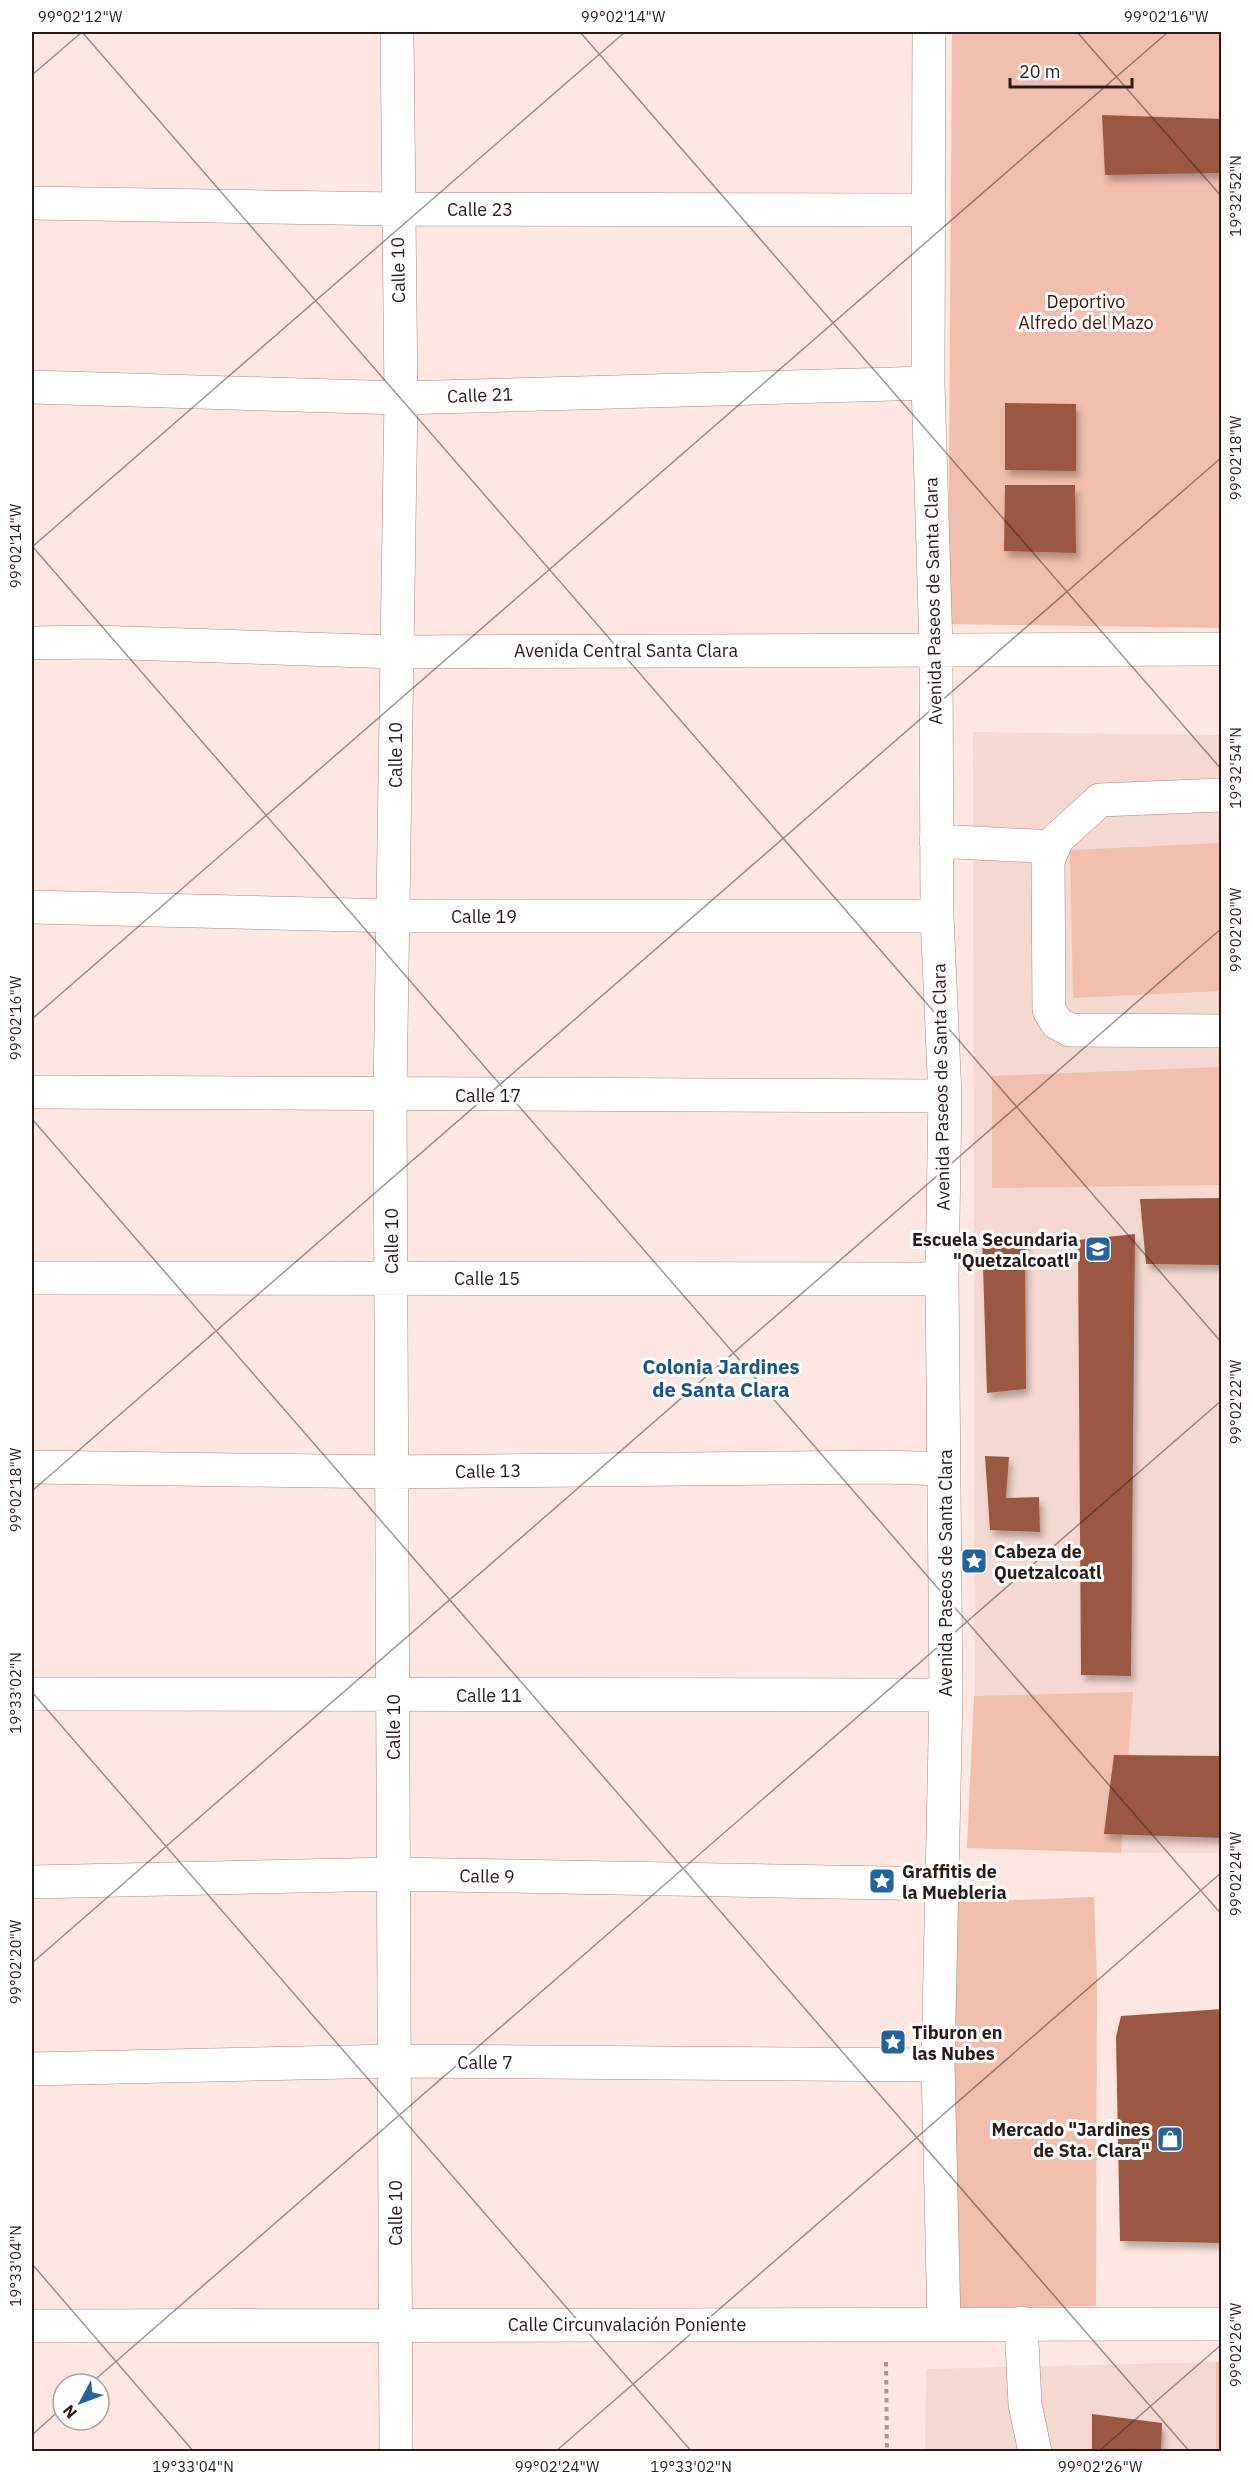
<svg xmlns="http://www.w3.org/2000/svg" width="1253" height="2483" font-family="'IBM Plex Sans',sans-serif">
<style>
.built{fill:#f5d9d0}
.green{fill:#f2beae}
.building{fill:#9a5843;filter:url(#shadow)}
.lines{fill:none;stroke-linecap:round;stroke-linejoin:round}
.minor-casing{stroke:#a8867c;stroke-width:34}
.path{stroke:#ab9892;stroke-width:4;stroke-dasharray:4.5 4.5;stroke-linecap:butt}
.minor{stroke:#fff;stroke-width:33}
.ticks{fill:none;stroke:#291c18;stroke-width:1.5;stroke-opacity:0.45}
.labels{text-anchor:middle;dominant-baseline:central;stroke-width:6;stroke-linejoin:round;paint-order:stroke}
.street-label{font-size:18px;fill:#291c18;stroke:#fff}
.park-label{font-size:18px;fill:#501000;stroke:#fff}
.poi-label{font-size:18px;font-weight:bold;fill:#291c18;stroke:#fff;text-anchor:start}
.neighbourhood-label{font-size:20px;font-weight:bold;fill:#1b5586;stroke:#fff}
.neatline{fill:none;stroke:#291c18;stroke-width:2}
.ticks-label{font-size:15px;text-anchor:middle;fill:#291c18}
</style>
<defs>
<filter id="shadow"><feDropShadow dx="3.5" dy="6" stdDeviation="3" flood-color="#0004"/></filter>
</defs>
<rect width="100%" height="100%" fill="#fee7e0"/>
<!-- built -->
<path class="built" d="M 973,732 L 1221,735 L 1221,1853 L 1121,1853 L 975,1839 Z
M 1221,2362 L 1221,2451 L 925,2452 L 926,2369 Z"/>
<!-- green -->
<path class="green" d="M 952,32 L 1221,32 L 1221,628 L 948,624 Z
M 1221,843 L 1221,991 L 1073,998 L 1070,850 Z
M 1221,1067 L 1221,1185 L 992,1188 L 992,1076 Z
M 1133,1692 L 1121,1853 L 967,1848 L 974,1696 Z
M 1094,1897 L 1097,1979 L 1096,2306 L 932,2308 L 934,1903 Z
M 1216,2362 L 1221,2362 L 1221,2451 L 1216,2451 Z"/>
<!-- building -->
<path class="building" d="M 1102,115 L 1222,119 L 1222,173 L 1105,175 Z
M 1005,403 L 1076,404 L 1076,471 L 1005,470 Z
M 1005,485 L 1075,485 L 1076,553 L 1004,551 Z
M 1222,1198 L 1222,1265 L 1146,1264 L 1140,1199 Z
M 982,1234 L 1025,1237 L 1026,1389 L 987,1393 Z
M 1135,1234 L 1131,1676 L 1081,1675 L 1078,1240 Z
M 985,1456 L 1009,1457 L 1006,1498 L 1039,1497 L 1040,1532 L 990,1530 Z
M 1114,1755 L 1222,1756 L 1222,1838 L 1104,1834 Z
M 1222,2009 L 1222,2243 L 1120,2241 L 1116,2037 L 1121,2016 Z
M 1092,2414 L 1162,2423 L 1161,2452 L 1092,2452 Z"/>
<g class="lines">
<defs>
<path id="minor" d="M 929,32 L 928,383 L 936,648 L 937,916 L 945,1096 L 942,1279 L 946,1695 L 938,2065 L 944,2323
M 32,203 L 397,209 L 928,210
M 32,387 L 401,398 L 928,383
M 32,643 L 96,642 L 396,652 L 1222,649
M 1222,795 L 1100,800 L 1057,839 L 1048,861 L 1049,1010 L 1057,1023 L 1070,1030 L 1222,1031
M 936,841 L 1053,847
M 32,907 L 394,916 L 937,916
M 32,1092 L 945,1096
M 32,1278 L 942,1279
M 32,1467 L 390,1472 L 884,1467 L 944,1469
M 32,1694 L 946,1695
M 32,1882 L 393,1874 L 943,1884
M 32,2069 L 394,2061 L 938,2065
M 1021,2323 L 1025,2404 L 1035,2452
M 32,2326 L 1222,2324
M 396,2452 L 390,1095 L 401,398 L 397,32"/>
</defs>
<!-- minor casing -->
<use href="#minor" class="minor-casing"/>
<!-- path -->
<path class="path" d="M 886,2362 L 887,2452"/>
<!-- minor -->
<use href="#minor" class="minor"/>
</g>
<!-- ticks -->
<path class="ticks" d="M 82,32 L 1222,1343M 580,32 L 1222,770M 1077,32 L 1222,197M 32,75 L 82,32M 32,546 L 1222,1915M 32,547 L 625,32M 32,1019 L 1168,32M 32,1119 L 1190,2452M 32,1491 L 1222,457M 32,1692 L 692,2452M 32,1963 L 1222,928M 32,2264 L 194,2452M 90,2384 L 1222,1400M 32,2435 L 63,2407M 555,2452 L 1222,1872M 1098,2452 L 1222,2344"/>
<!-- icons -->
<defs>
<symbol id="school-square" viewBox="-11 -11 22 22"><rect x="-9" y="-9" width="18" height="18" rx="4" fill="#25649b" stroke="#fff"/><path d="M0-5L7-2L0 1L-7-2ZM-4 1L0 2.5L4 1V4Q0 6-4 4Z" fill="#fff"/></symbol>
<symbol id="sight-square" viewBox="-11 -11 22 22"><rect x="-9" y="-9" width="18" height="18" rx="4" fill="#25649b" stroke="#fff"/><path d="M0-6L1.8-2.2L6-1.7L2.9 1.2L3.7 5.4L0 3.3L-3.7 5.4L-2.9 1.2L-6-1.7L-1.8-2.2Z" fill="#fff"/></symbol>
<symbol id="shop-square" viewBox="-11 -11 22 22"><rect x="-9" y="-9" width="18" height="18" rx="4" fill="#25649b" stroke="#fff"/><path d="M-5-2.5h2.3a2.7 3.5 0 0 1 5.4 0H5L5.5 6h-11ZM-1.5-2.5h3a1.5 2.3 0 0 0-3 0Z" fill="#fff"/></symbol>
</defs>
<g fill-rule="evenodd">
<use href="#school-square" x="1083" y="1234" width="30" height="30"/>
<use href="#sight-square" x="959" y="1546" width="30" height="30"/>
<use href="#sight-square" x="867" y="1866" width="30" height="30"/>
<use href="#sight-square" x="878" y="2027" width="30" height="30"/>
<use href="#shop-square" x="1155" y="2124" width="30" height="30"/>
</g>
<g class="labels">
<!-- street labels -->
<g class="street-label">
<text x="480" y="209">Calle 23</text>
<text transform="translate(398 270) rotate(-91)">Calle 10</text>
<text transform="translate(480 395) rotate(-2)">Calle 21</text>
<text transform="translate(933 601) rotate(-91)">Avenida Paseos de Santa Clara</text>
<text x="626" y="650">Avenida Central Santa Clara</text>
<text transform="translate(395 755) rotate(-90)">Calle 10</text>
<text x="484" y="916">Calle 19</text>
<text transform="translate(941 1087) rotate(-91)">Avenida Paseos de Santa Clara</text>
<text x="488" y="1095">Calle 17</text>
<text transform="translate(391 1241) rotate(-90)">Calle 10</text>
<text x="487" y="1278">Calle 15</text>
<text transform="translate(488 1471) rotate(-1)">Calle 13</text>
<text transform="translate(945 1573) rotate(-90)">Avenida Paseos de Santa Clara</text>
<text x="489" y="1695">Calle 11</text>
<text transform="translate(393 1727) rotate(-90)">Calle 10</text>
<text transform="translate(487 1876) rotate(1)">Calle 9</text>
<text x="485" y="2062">Calle 7</text>
<text transform="translate(395 2213) rotate(-90)">Calle 10</text>
<text x="627" y="2324">Calle Circunvalación Poniente</text>
</g>
<!-- park labels -->
<g class="park-label">
<text x="1086" y="301">Deportivo<tspan x="1086" dy="21">Alfredo del Mazo</tspan></text>
</g>
<!-- poi labels -->
<g class="poi-label">
<text x="1078" y="1239" text-anchor="end">Escuela Secundaria<tspan x="1078" dy="21">"Quetzalcoatl"</tspan></text>
<text x="994" y="1551">Cabeza de<tspan x="994" dy="21">Quetzalcoatl</tspan></text>
<text x="902" y="1871">Graffitis de<tspan x="902" dy="21">la Muebleria</tspan></text>
<text x="912" y="2032">Tiburon en<tspan x="912" dy="21">las Nubes</tspan></text>
<text x="1150" y="2129" text-anchor="end">Mercado "Jardines<tspan x="1150" dy="21">de Sta. Clara"</tspan></text>
</g>
<!-- neighbourhood labels -->
<g class="neighbourhood-label">
<text x="721" y="1366">Colonia Jardines<tspan x="721" dy="23">de Santa Clara</tspan></text>
</g>
</g>
<!-- border -->
<rect width="1253" height="2483" fill="none" stroke="#ffffff" stroke-width="66"/>
<!-- north arrow -->
<g transform="translate(81 2402) rotate(229)"><circle r="28" fill="#ffffff" stroke="#a9a4a3" stroke-width="1.5"/>
<path d="M0-4.5L10 22L0 15L-10 22Z" fill="#25649b"/>
<text y="-9" font-size="16" font-weight="bold" text-anchor="middle" fill="#291c18">N</text>
</g>
<!-- scale -->
<path d="M1010 78v9h122v-9" fill="none" stroke="#291c18" stroke-width="3"/>
<text x="1019" y="78" font-size="18" fill="#291c18" stroke="#ffffff" stroke-width="4.5" paint-order="stroke">20 m</text>
<rect x="33" y="33" width="1187" height="2417" class="neatline"/>
<g class="ticks-label">
<text x="80" y="22">99°02'12"W</text>
<text x="623" y="22">99°02'14"W</text>
<text x="1166" y="22">99°02'16"W</text>
<text transform="translate(1236 196) rotate(-90)" y="5">19°32'52"N</text>
<text transform="translate(1236 458) rotate(-90)" y="5">99°02'18"W</text>
<text transform="translate(16 546) rotate(-90)" y="5">99°02'14"W</text>
<text transform="translate(1236 768) rotate(-90)" y="5">19°32'54"N</text>
<text transform="translate(1236 930) rotate(-90)" y="5">99°02'20"W</text>
<text transform="translate(16 1018) rotate(-90)" y="5">99°02'16"W</text>
<text transform="translate(1236 1402) rotate(-90)" y="5">99°02'22"W</text>
<text transform="translate(16 1490) rotate(-90)" y="5">99°02'18"W</text>
<text transform="translate(16 1693) rotate(-90)" y="5">19°33'02"N</text>
<text transform="translate(1236 1874) rotate(-90)" y="5">99°02'24"W</text>
<text transform="translate(16 1962) rotate(-90)" y="5">99°02'20"W</text>
<text transform="translate(16 2266) rotate(-90)" y="5">19°33'04"N</text>
<text transform="translate(1236 2345) rotate(-90)" y="5">99°02'26"W</text>
<text x="193" y="2472">19°33'04"N</text>
<text x="557" y="2472">99°02'24"W</text>
<text x="691" y="2472">19°33'02"N</text>
<text x="1100" y="2472">99°02'26"W</text>
</g>
</svg>
